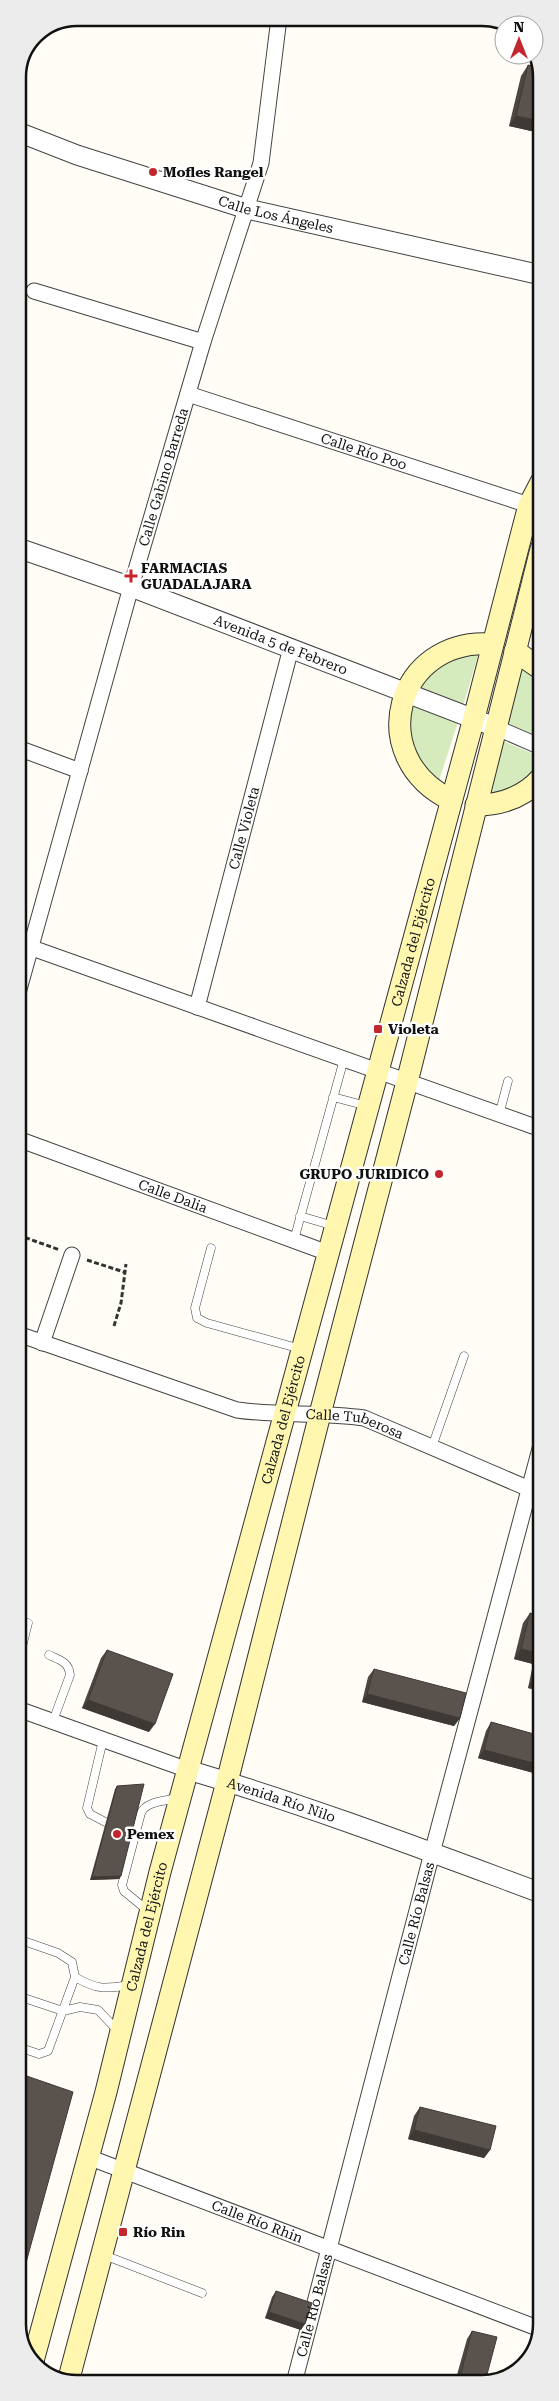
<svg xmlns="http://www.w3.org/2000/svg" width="559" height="2401" font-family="'Roboto Serif',serif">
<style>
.green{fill:#d5ebbd}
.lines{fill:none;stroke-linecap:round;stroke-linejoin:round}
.service-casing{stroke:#444;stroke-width:9}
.minor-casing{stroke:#444;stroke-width:17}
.tertiary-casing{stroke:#444;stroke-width:21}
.secondary-casing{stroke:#333;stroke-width:23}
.path{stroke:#333;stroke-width:3;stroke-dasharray:5 2.5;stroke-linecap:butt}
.service{stroke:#fff;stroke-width:8}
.minor{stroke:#fff;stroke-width:15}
.tertiary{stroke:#fff;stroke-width:19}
.secondary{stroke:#fff6b0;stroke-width:21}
.wall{fill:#4d4742}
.shaded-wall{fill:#3f3936}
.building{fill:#5a524d;stroke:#3f3936}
.poi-dot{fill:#c4262e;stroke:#fff;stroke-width:2}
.labels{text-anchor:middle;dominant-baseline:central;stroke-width:5;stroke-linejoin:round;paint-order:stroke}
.poi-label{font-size:14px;font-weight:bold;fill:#111;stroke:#fff;text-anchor:start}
.street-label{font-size:14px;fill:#111;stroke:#fff}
.rim{fill:none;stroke:#111;stroke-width:2.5}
</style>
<rect width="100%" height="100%" fill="#fffdf5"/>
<!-- green -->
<path class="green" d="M 480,648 L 462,710 L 412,692 L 421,674 Z
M 514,665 L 534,674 L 541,680 L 541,738 L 500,722 Z
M 408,705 L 458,722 L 437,787 L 416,770 L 406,709 Z
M 498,739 L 541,757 L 541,776 L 485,801 Z"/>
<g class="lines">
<defs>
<path id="service" d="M 333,1097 L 367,1106
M 499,1115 L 508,1081
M 300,1216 L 334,1226
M 294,1240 L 344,1059
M 211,1248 L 195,1308 L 197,1318 L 207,1323 L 301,1349
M 432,1447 L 464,1356
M 49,1655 C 60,1660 69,1662 70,1675 L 53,1721
M 18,1663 L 28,1623
M 103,1740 L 87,1808 L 90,1814 L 113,1826
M 148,1911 L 124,1891 L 122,1885 L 141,1813 C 146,1801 166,1801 178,1798
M 18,1939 L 58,1953 L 72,1962 L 75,1977 L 48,2051 L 39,2054 L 18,2047
M 75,1977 C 97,1990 105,1989 130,1985
M 18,1996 L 63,2011 L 80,2007 L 98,2010 L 118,2031
M 104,2255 L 202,2293"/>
<g id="minor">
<path d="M 34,291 L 203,342"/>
<path id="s1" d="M 188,394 L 541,509"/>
<path d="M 495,727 L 541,747"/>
<path d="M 18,748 L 80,771"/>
<path d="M 18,943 L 541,1129"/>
<path id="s2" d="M 18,993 L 131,587 L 203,342 L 261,163 L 279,18"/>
<path id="s3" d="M 197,1007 L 291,648"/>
<path id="s4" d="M 18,1139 L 328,1253"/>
<path id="s5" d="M 18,1334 L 237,1410 C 279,1416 322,1412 364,1418 L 541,1494"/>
<path d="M 42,1343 L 72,1255"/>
<path d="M 18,1709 L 188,1770"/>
<path id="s6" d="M 88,2157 L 540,2329"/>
<path id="s7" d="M 294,2383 L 432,1853 L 541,1445"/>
</g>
<g id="tertiary">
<path id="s8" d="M 18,132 L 77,155 L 247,209 L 541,275"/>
<path id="s9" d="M 18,548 L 131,587 L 495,727"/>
<path id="s10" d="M 188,1770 C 307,1805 425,1850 541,1893"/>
</g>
<g id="secondary">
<path d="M 515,651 L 541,669"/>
<path d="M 451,800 C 363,757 396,637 492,644"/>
<path d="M 476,805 C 501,805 524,797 541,778"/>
<path id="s11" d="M 33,2361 L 106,2092 L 160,1872 L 474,718 L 529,505 L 541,482"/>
<path d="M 68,2382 L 227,1782 L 320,1414 L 407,1082 L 541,549"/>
</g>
</defs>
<!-- service casing -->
<use href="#service" class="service-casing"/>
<!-- minor casing -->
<use href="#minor" class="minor-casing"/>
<!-- tertiary casing -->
<use href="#tertiary" class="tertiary-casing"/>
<!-- secondary casing -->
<use href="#secondary" class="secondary-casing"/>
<!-- path -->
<path class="path" d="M 18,1235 L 60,1250
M 87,1260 L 124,1272
M 114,1326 L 121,1303 L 126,1264"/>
<!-- service -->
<use href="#service" class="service"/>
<!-- minor -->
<use href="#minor" class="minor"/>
<!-- tertiary -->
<use href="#tertiary" class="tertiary"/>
<!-- secondary -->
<use href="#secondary" class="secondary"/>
</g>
<!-- wall -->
<path class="wall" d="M 528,65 L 540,68 L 540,133 L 509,126 L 521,76 Z
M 530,1613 L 541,1616 L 541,1691 L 528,1688 L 533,1664 L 514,1659 L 523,1623 Z
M 107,1650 L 149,1732 L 82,1708 L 101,1658 Z
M 374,1669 L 460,1718 L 454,1726 L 362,1702 L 368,1677 Z
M 491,1722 L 541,1736 L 541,1775 L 478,1758 L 486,1731 Z
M 117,1786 L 121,1876 L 119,1879 L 90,1880 L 115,1789 Z
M 420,2107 L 490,2150 L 484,2158 L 408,2139 L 414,2116 Z
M 276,2291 L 301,2330 L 265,2318 L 272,2297 Z
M 472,2331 L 485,2382 L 455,2382 L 467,2339 Z"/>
<!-- shaded-wall -->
<path class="shaded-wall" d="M 516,116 L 540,121 L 540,133 L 509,126 Z
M 521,1649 L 541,1654 L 541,1666 L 539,1656 L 533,1664 L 514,1659 Z
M 533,1679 L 541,1681 L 541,1691 L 528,1688 Z
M 367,1694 L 460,1718 L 454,1726 L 362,1702 Z
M 88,1700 L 155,1724 L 149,1732 L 82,1708 Z
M 484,1750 L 541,1765 L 541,1775 L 478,1758 Z
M 121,1876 L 119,1879 L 90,1880 L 92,1877 Z
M 414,2130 L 490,2150 L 484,2158 L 408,2139 Z
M 269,2312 L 305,2324 L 301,2330 L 265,2318 Z"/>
<!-- building -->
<path class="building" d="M 528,65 L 540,68 L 540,121 L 516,116 Z
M 530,1613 L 541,1616 L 541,1654 L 521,1649 Z
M 107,1650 L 173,1674 L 155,1724 L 88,1700 Z
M 539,1656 L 541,1657 L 541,1681 L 533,1679 Z
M 374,1669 L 466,1693 L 460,1718 L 367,1694 Z
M 491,1722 L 541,1736 L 541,1765 L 484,1750 Z
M 144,1784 L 121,1876 L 92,1877 L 117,1786 Z
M 18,2073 L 73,2092 L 19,2288 Z
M 420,2107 L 496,2126 L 490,2150 L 414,2130 Z
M 276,2291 L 312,2303 L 305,2324 L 269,2312 Z
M 472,2331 L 497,2337 L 485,2382 L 465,2382 L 459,2381 Z"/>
<!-- markers -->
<g class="poi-dot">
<circle cx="153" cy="172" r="5"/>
<path d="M128.5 568.5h5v5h5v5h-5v5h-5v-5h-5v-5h5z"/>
<rect x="373" y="1024" width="10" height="10" rx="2.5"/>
<circle cx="439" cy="1174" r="5"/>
<circle cx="117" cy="1834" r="5"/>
<rect x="118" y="2227" width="10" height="10" rx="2.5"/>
</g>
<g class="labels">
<!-- poi labels -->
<g class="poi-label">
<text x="163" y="172">Mofles Rangel</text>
<text x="141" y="568">FARMACIAS<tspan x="141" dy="16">GUADALAJARA</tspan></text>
<text x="388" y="1029">Violeta</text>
<text x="429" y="1174" text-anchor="end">GRUPO JURIDICO</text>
<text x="127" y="1834">Pemex</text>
<text x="133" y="2232">Río Rin</text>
</g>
<!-- street labels -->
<g class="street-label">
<text stroke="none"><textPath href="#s8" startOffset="271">Calle Los Ángeles</textPath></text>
<text stroke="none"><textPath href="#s1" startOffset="185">Calle Río Poo</textPath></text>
<text stroke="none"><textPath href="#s2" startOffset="536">Calle Gabino Barreda</textPath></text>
<text stroke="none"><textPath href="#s9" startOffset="280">Avenida 5 de Febrero</textPath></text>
<text stroke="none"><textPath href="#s3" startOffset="185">Calle Violeta</textPath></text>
<text stroke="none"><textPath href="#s11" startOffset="1469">Calzada del Ejército</textPath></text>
<text stroke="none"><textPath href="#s4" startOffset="165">Calle Dalia</textPath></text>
<text stroke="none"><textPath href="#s11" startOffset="974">Calzada del Ejército</textPath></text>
<text stroke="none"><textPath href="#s5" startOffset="351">Calle Tuberosa</textPath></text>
<text stroke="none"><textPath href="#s10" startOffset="98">Avenida Río Nilo</textPath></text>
<text stroke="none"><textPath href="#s7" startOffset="485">Calle Río Balsas</textPath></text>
<text stroke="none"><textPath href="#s11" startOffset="449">Calzada del Ejército</textPath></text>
<text stroke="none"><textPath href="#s6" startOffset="181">Calle Río Rhin</textPath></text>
<text stroke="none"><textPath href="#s7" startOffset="80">Calle Río Balsas</textPath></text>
</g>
</g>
<!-- crop -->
<path d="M0 0H559V2401H0ZM77 26H482A51 51 0 0 1 533 77V2324A51 51 0 0 1 482 2375H77A51 51 0 0 1 26 2324V77A51 51 0 0 1 77 26Z" fill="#ececec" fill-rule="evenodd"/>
<path class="rim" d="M77 26H482A51 51 0 0 1 533 77V2324A51 51 0 0 1 482 2375H77A51 51 0 0 1 26 2324V77A51 51 0 0 1 77 26Z"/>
<!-- north arrow -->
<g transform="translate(519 40)"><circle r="24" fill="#ffffff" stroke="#a0a0a0"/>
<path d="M0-4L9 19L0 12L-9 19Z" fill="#c4262e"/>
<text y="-8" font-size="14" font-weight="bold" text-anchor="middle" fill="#111111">N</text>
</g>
</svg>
